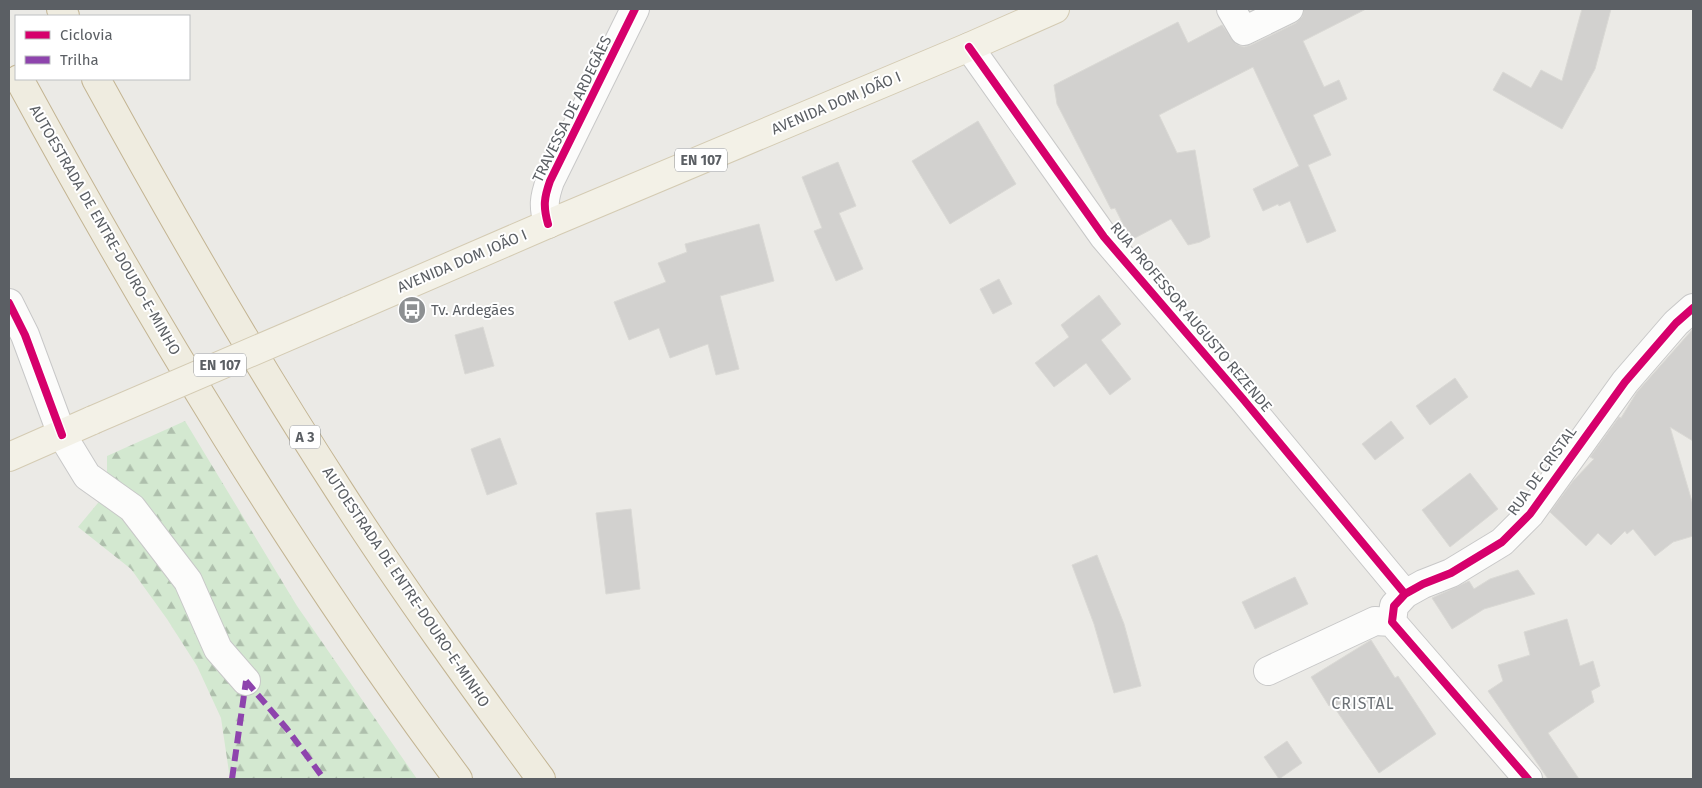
<svg xmlns="http://www.w3.org/2000/svg" width="1702" height="788" font-family="'Fira Sans',sans-serif">
<style>
.forest{fill:url(#forest-firs)}
.building{fill:#d2d1cf;stroke:#dad9d5}
.lines{fill:none;stroke-linecap:round;stroke-linejoin:round}
.minor-casing{stroke:#c8c8c8;stroke-width:30}
.major-casing{stroke:#d4cbb3;stroke-width:30}
.highway-casing{stroke:#c3b492;stroke-width:30}
.minor{stroke:#fcfcfb;stroke-width:28}
.major{stroke:#f3f1e7;stroke-width:28}
.highway{stroke:#efece0;stroke-width:28}
.major-bridge-casing{stroke:#d4cbb3;stroke-width:30;stroke-linecap:butt}
.major-bridge{stroke:#f3f1e7;stroke-width:28}
.quiet{stroke:#8e44ad;stroke-width:6;stroke-dasharray:12 6;stroke-linecap:butt}
.cycleway-casing{stroke:#fff;stroke-width:11}
.cycleway{stroke:#d6006c;stroke-width:8}
.labels{text-anchor:middle;dominant-baseline:central;stroke-width:4;stroke-linejoin:round;paint-order:stroke}
.shield{fill:#fff;stroke:#8c8f92;stroke-width:1}
.shield-label{font-size:14px;font-weight:bold;fill:#5b5f64}
.street-label{font-size:15px;fill:#5b5f64;stroke:#fff}
.poi-label{font-size:15px;fill:#5b5f64;stroke:#fff;text-anchor:start}
.neighbourhood-label{font-size:16px;letter-spacing:1px;fill:#6c7176;stroke:#fff}
</style>
<defs>
<pattern id="forest-firs" width="22" height="20" patternUnits="userSpaceOnUse" patternTransform="scale(1.25)"><rect width="22" height="20" fill="#d3e8d0"/><path d="M5 1l3.5 6h-7zM16 11l3.5 6h-7z" fill="#aebfac"/></pattern>
</defs>
<rect width="100%" height="100%" fill="#ebeae6"/>
<!-- forest -->
<path class="forest" d="M 185,421 L 297,606 L 417,779 L 230,779 L 221,718 L 197,666 L 167,619 L 131,569 L 78,527 L 107,492 L 107,456 Z"/>
<!-- building -->
<path class="building" d="M 1304,9 L 1366,9 L 1303,41 L 1324,87 L 1339,80 L 1347,99 L 1313,115 L 1331,155 L 1308,165 L 1336,231 L 1307,243 L 1290,201 L 1279,206 L 1278,204 L 1263,211 L 1253,189 L 1299,166 L 1253,67 L 1159,115 L 1177,153 L 1195,150 L 1210,237 L 1200,242 L 1188,245 L 1171,219 L 1131,240 L 1115,208 L 1111,209 L 1057,104 L 1054,85 L 1178,22 L 1188,43 L 1222,25 L 1236,44 L 1244,47 L 1251,45 L 1296,23 L 1302,17 Z
M 1582,9 L 1611,9 L 1595,69 L 1562,129 L 1493,90 L 1503,72 L 1531,88 L 1541,70 L 1562,81 Z
M 978,121 L 1016,184 L 950,224 L 912,161 Z
M 838,162 L 856,206 L 839,213 L 863,269 L 836,281 L 814,231 L 822,228 L 802,177 Z
M 759,224 L 774,281 L 720,296 L 739,369 L 716,375 L 708,344 L 670,358 L 659,328 L 629,340 L 614,302 L 666,282 L 658,263 L 687,252 L 685,244 Z
M 999,279 L 1012,304 L 993,314 L 980,289 Z
M 1099,295 L 1121,324 L 1101,340 L 1131,379 L 1110,395 L 1086,363 L 1054,387 L 1035,363 L 1069,337 L 1061,325 Z
M 483,327 L 494,366 L 465,374 L 455,335 Z
M 1693,329 L 1693,441 L 1670,427 L 1693,505 L 1693,536 L 1673,542 L 1655,556 L 1633,529 L 1627,534 L 1625,531 L 1611,545 L 1598,533 L 1586,546 L 1550,512 L 1573,481 L 1594,459 L 1590,457 L 1619,417 L 1621,418 L 1637,392 Z
M 1455,378 L 1468,397 L 1430,425 L 1416,406 Z
M 1391,421 L 1404,438 L 1375,460 L 1362,444 Z
M 500,438 L 517,484 L 487,495 L 471,449 Z
M 1470,473 L 1498,509 L 1450,547 L 1422,510 Z
M 631,509 L 640,589 L 606,594 L 596,513 Z
M 1097,555 L 1124,624 L 1141,686 L 1114,693 L 1094,624 L 1072,565 Z
M 1518,570 L 1535,594 L 1484,609 L 1452,629 L 1432,598 L 1469,581 L 1474,589 L 1490,579 Z
M 1295,577 L 1308,604 L 1255,629 L 1242,602 Z
M 1567,619 L 1580,666 L 1593,661 L 1600,686 L 1591,691 L 1594,702 L 1548,733 L 1579,779 L 1548,779 L 1488,691 L 1503,681 L 1498,665 L 1530,655 L 1524,632 Z
M 1371,640 L 1395,678 L 1398,676 L 1436,734 L 1379,773 L 1332,704 L 1329,706 L 1311,677 Z
M 1287,741 L 1302,763 L 1279,779 L 1264,757 Z"/>
<g class="lines">
<defs>
<path id="minor" d="M 1231,9 L 1244,31 L 1289,9
M 969,47 L 1104,237 L 1243,399 L 1405,594
M 548,224 C 543,206 544,198 550,181 L 635,9
M 9,303 L 25,335 L 62,435 L 87,476 L 132,508 L 188,581 L 218,649 L 246,681
M 1268,671 L 1375,621 L 1392,622
M 1528,779 L 1392,622 L 1394,606 L 1405,594 L 1423,584 L 1451,573 L 1502,542 L 1530,514 L 1625,382 L 1676,323 L 1693,308"/>
<path id="major" d="M 347,311 L 548,224 L 969,47 L 1055,9
M 9,457 L 93,420"/>
<path id="highway" d="M 61,9 L 65,16
M 19,79 C 151,321 293,557 458,779
M 96,79 C 173,219 253,358 340,492 C 403,590 472,685 541,779"/>
</defs>
<!-- minor casing -->
<use href="#minor" class="minor-casing"/>
<!-- major casing -->
<use href="#major" class="major-casing"/>
<!-- highway casing -->
<use href="#highway" class="highway-casing"/>
<!-- minor -->
<use href="#minor" class="minor"/>
<!-- major -->
<use href="#major" class="major"/>
<!-- highway -->
<use href="#highway" class="highway"/>
<defs>
<path id="major-bridge" d="M 93,420 L 347,311"/>
</defs>
<!-- major-bridge casing -->
<use href="#major-bridge" class="major-bridge-casing"/>
<!-- major-bridge -->
<use href="#major-bridge" class="major-bridge"/>
<!-- quiet -->
<path class="quiet" d="M 246,681 L 287,729 L 324,779
M 232,779 L 246,681"/>
<defs>
<path id="cycleway" d="M 969,47 L 1104,237 L 1243,399 L 1405,594
M 548,224 C 543,206 544,198 550,181 L 635,9
M 9,303 L 25,335 L 62,435
M 1528,779 L 1392,622 L 1394,606 L 1405,594 L 1423,584 L 1451,573 L 1502,542 L 1530,514 L 1625,382 L 1676,323 L 1693,308"/>
</defs>
<!-- cycleway casing -->
<use href="#cycleway" class="cycleway-casing"/>
<!-- cycleway -->
<use href="#cycleway" class="cycleway"/>
</g>
<!-- icons -->
<defs>
<symbol id="bus-disc" viewBox="-11 -11 22 22"><circle r="9.5" fill="#8d9092" stroke="#fff"/><path d="M-5-6H5V4H4V6H2V4H-2V6H-4V4H-5ZM-3.5-4V0h7V-4ZM-3.5 1.2v1.5H-2V1.2ZM2 1.2v1.5H3.5V1.2Z" fill="#fff"/></symbol>
</defs>
<g fill-rule="evenodd">
<use href="#bus-disc" x="396" y="294" width="32" height="32"/>
</g>
<g class="labels">
<!-- shield labels -->
<g class="shield">
<rect x="675" y="148.5" width="52" height="23" rx="4"/>
<rect x="194" y="353.5" width="52" height="23" rx="4"/>
<rect x="290" y="425.5" width="30" height="23" rx="4"/>
</g>
<g class="shield-label">
<text x="701" y="160">EN 107</text>
<text x="220" y="365">EN 107</text>
<text x="305" y="437">A 3</text>
</g>
<!-- street labels -->
<g class="street-label">
<text transform="translate(836 103) rotate(-23)">AVENIDA DOM JOÃO I</text>
<text transform="translate(572 109) rotate(-64)">TRAVESSA DE ARDEGÃES</text>
<text transform="translate(105 230) rotate(60)">AUTOESTRADA DE ENTRE-DOURO-E-MINHO</text>
<text transform="translate(462 261) rotate(-23)">AVENIDA DOM JOÃO I</text>
<text transform="translate(1191 317) rotate(50)">RUA PROFESSOR AUGUSTO REZENDE</text>
<text transform="translate(1542 471) rotate(-54)">RUA DE CRISTAL</text>
<text transform="translate(406 587) rotate(56)">AUTOESTRADA DE ENTRE-DOURO-E-MINHO</text>
</g>
<!-- poi labels -->
<g class="poi-label">
<text x="431" y="310">Tv. Ardegães</text>
</g>
<!-- neighbourhood labels -->
<g class="neighbourhood-label">
<text x="1363" y="703">CRISTAL</text>
</g>
</g>
<!-- border -->
<rect width="1702" height="788" fill="none" stroke="#5b5f64" stroke-width="20"/>
<!-- legend -->
<rect x="15" y="15" width="175" height="65" fill="#ffffff" stroke="#bdbfc1"/>
<rect x="25" y="31" width="25" height="8" fill="#d6006c" stroke="#bdbfc1"/>
<text x="60" y="40" font-size="15" fill="#5b5f64">Ciclovia</text>
<rect x="25" y="56" width="25" height="8" fill="#8e44ad" stroke="#bdbfc1"/>
<text x="60" y="65" font-size="15" fill="#5b5f64">Trilha</text>
</svg>
